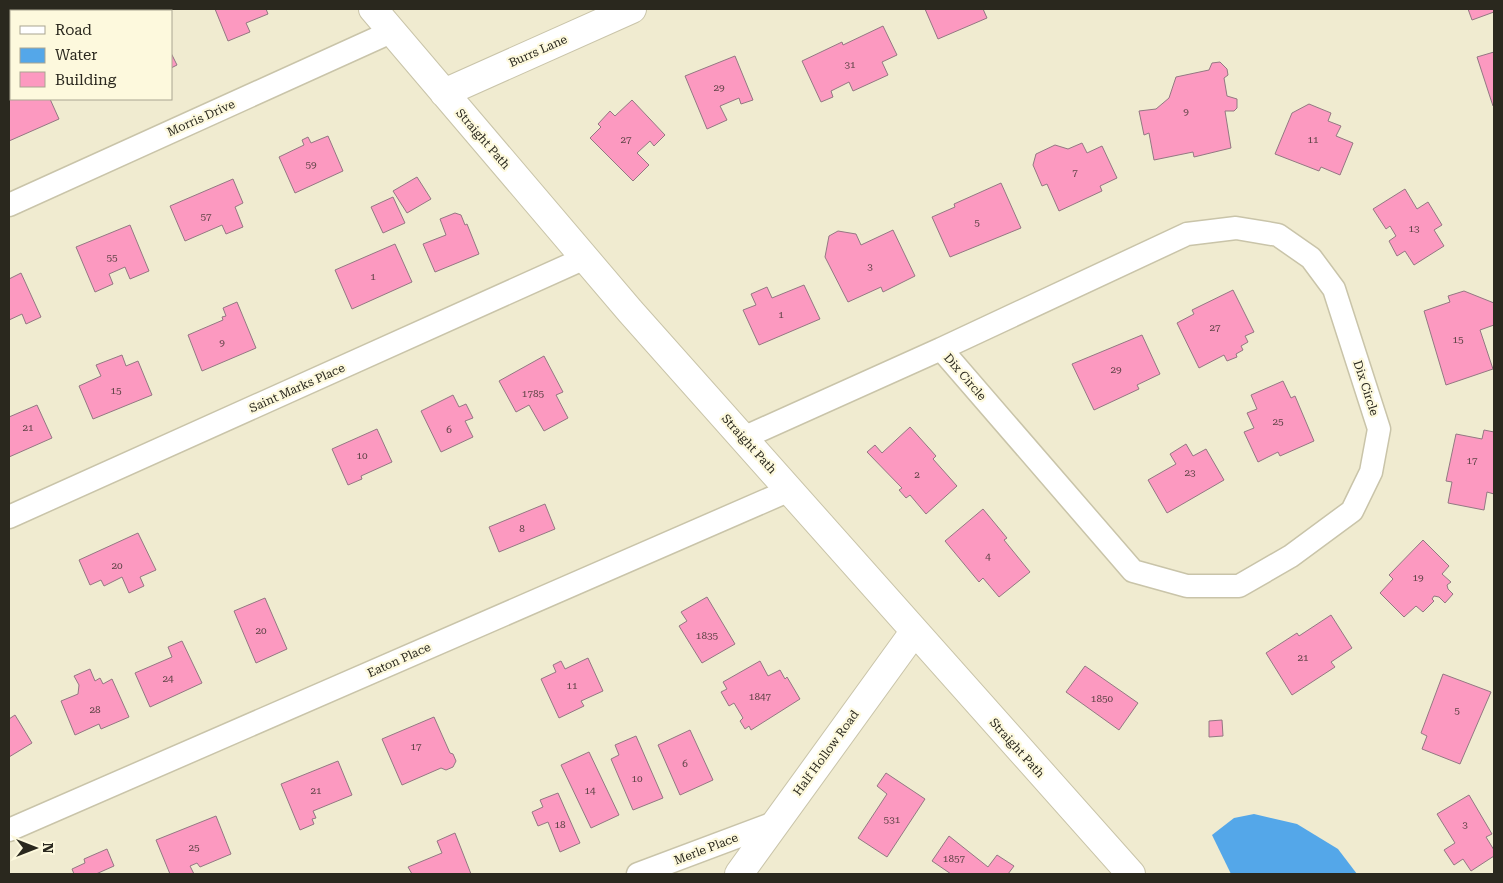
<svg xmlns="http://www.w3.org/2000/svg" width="1503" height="883" font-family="'Roboto Serif',serif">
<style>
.water{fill:#54a7e9}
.building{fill:#fc99c0;stroke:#937882}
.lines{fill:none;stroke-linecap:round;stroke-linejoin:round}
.street-casing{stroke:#c9c4a9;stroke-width:25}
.secondary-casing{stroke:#c9c4a9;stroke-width:30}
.street{stroke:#fff;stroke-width:22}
.secondary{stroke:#fff;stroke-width:28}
.labels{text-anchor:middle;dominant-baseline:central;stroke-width:4.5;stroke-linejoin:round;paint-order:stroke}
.number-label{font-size:10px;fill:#5e4446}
.street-label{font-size:12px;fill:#2a281e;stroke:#fdf9dd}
</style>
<rect width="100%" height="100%" fill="#f0ebd0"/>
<!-- water -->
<path class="water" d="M 1254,814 L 1297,824 L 1338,849 L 1357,874 L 1231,874 L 1212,835 L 1234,818 Z"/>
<!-- building -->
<path class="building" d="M 215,9 L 266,9 L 268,14 L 246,23 L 250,32 L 228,41 Z
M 925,9 L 983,9 L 987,18 L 938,39 Z
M 1468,9 L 1494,9 L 1494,12 L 1472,20 Z
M 883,26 L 897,55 L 882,62 L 888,75 L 853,91 L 849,82 L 831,91 L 833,97 L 821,102 L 802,61 L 842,42 L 843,45 Z
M 1494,52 L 1494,105 L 1493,106 L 1477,57 Z
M 171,53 L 177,65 L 171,68 Z
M 735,56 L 753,100 L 741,104 L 739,98 L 720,106 L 727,120 L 707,129 L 685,76 Z
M 1220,62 L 1227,69 L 1228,75 L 1224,78 L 1227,96 L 1237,99 L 1237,108 L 1234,111 L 1225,111 L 1231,148 L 1194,157 L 1193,152 L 1154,160 L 1149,133 L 1144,135 L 1139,111 L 1156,109 L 1169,98 L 1176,77 L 1209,70 L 1212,63 Z
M 11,98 L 50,99 L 59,119 L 9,141 L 9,99 Z
M 632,100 L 665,135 L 654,146 L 650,141 L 637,153 L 649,165 L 633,181 L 590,138 L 601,127 L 598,124 L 610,111 L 615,116 Z
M 1309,104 L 1331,113 L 1328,121 L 1341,126 L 1336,136 L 1353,143 L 1340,175 L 1321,167 L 1319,171 L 1275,154 L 1292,113 Z
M 328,136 L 343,171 L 295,193 L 279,157 L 304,145 L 302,140 L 308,137 L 311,143 Z
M 1082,143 L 1087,153 L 1102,146 L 1117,178 L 1100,186 L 1102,191 L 1059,211 L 1047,184 L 1042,186 L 1033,165 L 1036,154 L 1055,145 L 1068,149 Z
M 417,177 L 431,199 L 407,213 L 393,191 Z
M 233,179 L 243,203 L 235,207 L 243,227 L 226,234 L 222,225 L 185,241 L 170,206 Z
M 1001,183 L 1021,228 L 950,257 L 932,217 L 955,207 L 954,204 Z
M 1405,189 L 1417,209 L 1428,202 L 1442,225 L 1434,230 L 1444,246 L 1414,265 L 1405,251 L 1397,256 L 1389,241 L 1396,236 L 1390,226 L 1386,229 L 1373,209 Z
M 393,197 L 405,223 L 383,233 L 371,207 Z
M 455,213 L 461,215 L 465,225 L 467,224 L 479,254 L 435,272 L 423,244 L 446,235 L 440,219 Z
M 130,225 L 149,271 L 130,279 L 125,267 L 109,274 L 113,284 L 95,292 L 76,247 Z
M 893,230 L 915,276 L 883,292 L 881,287 L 848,302 L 825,257 L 829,236 L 838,231 L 856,234 L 861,245 Z
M 395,244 L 412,282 L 352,309 L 335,270 Z
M 21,273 L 41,317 L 26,324 L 22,314 L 9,320 L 9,279 Z
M 804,285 L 820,319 L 759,345 L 743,310 L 756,305 L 751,294 L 767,287 L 772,298 Z
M 1233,290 L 1254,332 L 1245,336 L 1248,342 L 1241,346 L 1243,350 L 1236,354 L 1237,357 L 1227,361 L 1224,355 L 1199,368 L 1177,323 L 1194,314 L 1192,310 Z
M 1464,291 L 1494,303 L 1494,325 L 1480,330 L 1493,369 L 1446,385 L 1424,311 L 1450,302 L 1448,296 Z
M 237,302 L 256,348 L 202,371 L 188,335 L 223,320 L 222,317 L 226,316 L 223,308 Z
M 1142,335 L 1160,374 L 1137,385 L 1139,389 L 1094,410 L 1072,364 Z
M 122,355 L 126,366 L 138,361 L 152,395 L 93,419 L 79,386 L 101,376 L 96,365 Z
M 544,356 L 563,392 L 556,395 L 568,418 L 544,431 L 529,405 L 516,412 L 499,381 Z
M 1283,381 L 1291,398 L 1295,396 L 1314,441 L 1280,456 L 1278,452 L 1258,462 L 1244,432 L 1254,428 L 1247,413 L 1257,409 L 1251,395 Z
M 453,395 L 459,407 L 466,404 L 473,418 L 465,421 L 473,437 L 441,452 L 421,411 Z
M 37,405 L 52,438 L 9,457 L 9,417 Z
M 910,427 L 936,456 L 933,459 L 957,486 L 926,514 L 910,495 L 906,498 L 899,490 L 902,488 L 867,452 L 875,445 L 882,453 Z
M 377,429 L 392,462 L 361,476 L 362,479 L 348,485 L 332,449 Z
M 1484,430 L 1494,432 L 1494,494 L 1487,492 L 1484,510 L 1448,503 L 1452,482 L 1446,481 L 1456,434 L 1482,439 Z
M 1186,444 L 1193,456 L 1206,449 L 1224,480 L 1167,513 L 1148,480 L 1176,464 L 1170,454 Z
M 545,504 L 555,529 L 499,552 L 489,527 Z
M 983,509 L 1007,538 L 1004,540 L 1030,572 L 999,597 L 983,578 L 979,582 L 945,541 Z
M 138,533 L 156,570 L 140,577 L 144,586 L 129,593 L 122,577 L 104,586 L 101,580 L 90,585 L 79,560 Z
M 1423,540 L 1449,566 L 1442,574 L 1451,582 L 1447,585 L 1448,589 L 1453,594 L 1445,603 L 1439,597 L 1434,596 L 1432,599 L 1434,601 L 1423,612 L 1416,606 L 1404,617 L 1380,593 L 1393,579 L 1389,575 Z
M 707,597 L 735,644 L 702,663 L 679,626 L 687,621 L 681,612 Z
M 265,598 L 287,649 L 256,663 L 234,611 Z
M 1331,615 L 1352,648 L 1331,662 L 1335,667 L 1292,695 L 1266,653 L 1297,633 L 1299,636 Z
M 182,641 L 202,683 L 150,707 L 135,673 L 172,657 L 168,647 Z
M 588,658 L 603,691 L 581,701 L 584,706 L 559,718 L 541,679 L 556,672 L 553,665 L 561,661 L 565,669 Z
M 760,661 L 768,676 L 780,670 L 785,679 L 787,677 L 800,699 L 751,730 L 749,726 L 745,729 L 740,721 L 743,718 L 734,703 L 729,706 L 721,692 L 727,689 L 723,682 Z
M 1085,666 L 1138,703 L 1119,730 L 1066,692 Z
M 90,669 L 95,681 L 100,678 L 103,684 L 112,679 L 129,717 L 101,729 L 99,724 L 75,735 L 61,701 L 78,694 L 79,685 L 74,676 Z
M 1443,674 L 1491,692 L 1460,764 L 1422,749 L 1427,736 L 1421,733 Z
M 15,715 L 32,743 L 9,757 L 9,719 Z
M 434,717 L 450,753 L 453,754 L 456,761 L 453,767 L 446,770 L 441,768 L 402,785 L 382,739 Z
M 1222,720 L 1223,736 L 1209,737 L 1209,721 Z
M 690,730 L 713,780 L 680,795 L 658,745 Z
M 636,736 L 663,798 L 633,810 L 611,759 L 619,755 L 615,745 Z
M 589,752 L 619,815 L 591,828 L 561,765 Z
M 338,761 L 352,795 L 313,811 L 316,818 L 312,819 L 314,824 L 300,830 L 281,784 Z
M 886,773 L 925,799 L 887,857 L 858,838 L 887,794 L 877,786 Z
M 558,793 L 580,843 L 560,852 L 548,822 L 538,826 L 532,812 L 543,807 L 540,800 Z
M 1469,795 L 1492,834 L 1486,837 L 1494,850 L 1494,856 L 1471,871 L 1463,859 L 1454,865 L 1444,850 L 1455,843 L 1437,814 Z
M 216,816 L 231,854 L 200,867 L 197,863 L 190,866 L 194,874 L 170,874 L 156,840 Z
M 455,833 L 471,874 L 412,874 L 408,867 L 442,853 L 437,841 Z
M 949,836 L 988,867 L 997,855 L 1014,866 L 1008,874 L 951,874 L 932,861 Z
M 107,849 L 114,866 L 96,874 L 74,874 L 72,869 L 85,863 L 84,859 Z"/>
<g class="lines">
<defs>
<path id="street" d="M 9,205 L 393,31
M 1236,228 L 1278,235 L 1311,258 L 1334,289 L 1379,429 L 1371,472 L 1352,511 L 1291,556 L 1239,586 L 1187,586 L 1133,571 L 941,349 L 1187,234 Z
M 743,438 L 941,349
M 9,517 L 585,258
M 9,830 L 790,490
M 638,874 L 774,823"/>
<path id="secondary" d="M 373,9 L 630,311 L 1131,874
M 444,93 L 632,9
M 739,874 L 914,632"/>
</defs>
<!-- street casing -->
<use href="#street" class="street-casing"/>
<!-- secondary casing -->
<use href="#secondary" class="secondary-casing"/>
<!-- street -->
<use href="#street" class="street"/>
<!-- secondary -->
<use href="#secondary" class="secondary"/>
</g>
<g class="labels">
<!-- number labels -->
<g class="number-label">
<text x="850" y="64">31</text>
<text x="719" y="87">29</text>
<text x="1186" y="111">9</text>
<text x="626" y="139">27</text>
<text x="1313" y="139">11</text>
<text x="311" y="164">59</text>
<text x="1075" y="172">7</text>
<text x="206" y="216">57</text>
<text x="977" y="222">5</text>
<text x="1414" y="228">13</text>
<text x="112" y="257">55</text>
<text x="870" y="266">3</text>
<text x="373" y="276">1</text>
<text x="781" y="314">1</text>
<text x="1215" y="327">27</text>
<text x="1458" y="339">15</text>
<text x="222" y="342">9</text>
<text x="1116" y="369">29</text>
<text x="116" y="390">15</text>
<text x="533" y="393">1785</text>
<text x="1278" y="421">25</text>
<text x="28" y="427">21</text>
<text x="449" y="429">6</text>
<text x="362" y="455">10</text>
<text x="1472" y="460">17</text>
<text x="1190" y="472">23</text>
<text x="917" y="474">2</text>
<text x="522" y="528">8</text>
<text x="988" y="556">4</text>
<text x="117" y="565">20</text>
<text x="1418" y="577">19</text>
<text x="261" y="630">20</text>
<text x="707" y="635">1835</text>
<text x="1303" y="657">21</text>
<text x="168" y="678">24</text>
<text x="572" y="685">11</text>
<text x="760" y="696">1847</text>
<text x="1102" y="698">1850</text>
<text x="95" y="709">28</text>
<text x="1457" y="710">5</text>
<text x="416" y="746">17</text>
<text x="685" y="763">6</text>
<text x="637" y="778">10</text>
<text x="316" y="790">21</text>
<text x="590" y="790">14</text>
<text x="892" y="819">531</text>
<text x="560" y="824">18</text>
<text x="1465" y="824">3</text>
<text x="194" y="847">25</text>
<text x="954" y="858">1857</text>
</g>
<!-- street labels -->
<g class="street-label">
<text transform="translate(538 51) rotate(-24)">Burrs Lane</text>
<text transform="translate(201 118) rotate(-24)">Morris Drive</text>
<text transform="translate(483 139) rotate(49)">Straight Path</text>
<text transform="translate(965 377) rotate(49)">Dix Circle</text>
<text transform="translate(297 388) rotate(-24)">Saint Marks Place</text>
<text transform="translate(1366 388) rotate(72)">Dix Circle</text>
<text transform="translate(749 444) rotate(48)">Straight Path</text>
<text transform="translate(399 660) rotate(-24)">Eaton Place</text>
<text transform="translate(1017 748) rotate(48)">Straight Path</text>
<text transform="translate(826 753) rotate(-54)">Half Hollow Road</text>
<text transform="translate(706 849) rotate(-21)">Merle Place</text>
</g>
</g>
<!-- border -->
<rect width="1503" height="883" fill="none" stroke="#2a281e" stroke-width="20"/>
<!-- legend -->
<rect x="10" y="10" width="162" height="90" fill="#fdf9dd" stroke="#a9a591"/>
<rect x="20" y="26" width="25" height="8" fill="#ffffff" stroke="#a9a591"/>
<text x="55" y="35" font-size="15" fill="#2a281e">Road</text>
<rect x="20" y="48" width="25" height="15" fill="#54a7e9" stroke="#a9a591"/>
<text x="55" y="60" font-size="15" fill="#2a281e">Water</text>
<rect x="20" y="72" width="25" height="15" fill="#fc99c0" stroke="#a9a591"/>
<text x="55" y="85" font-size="15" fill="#2a281e">Building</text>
<!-- north arrow -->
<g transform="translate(35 848) rotate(90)" stroke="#fdf9dd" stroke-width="4" paint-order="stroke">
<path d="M0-4L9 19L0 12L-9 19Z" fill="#2a281e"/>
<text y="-8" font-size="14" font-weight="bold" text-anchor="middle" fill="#2a281e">N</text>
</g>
</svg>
